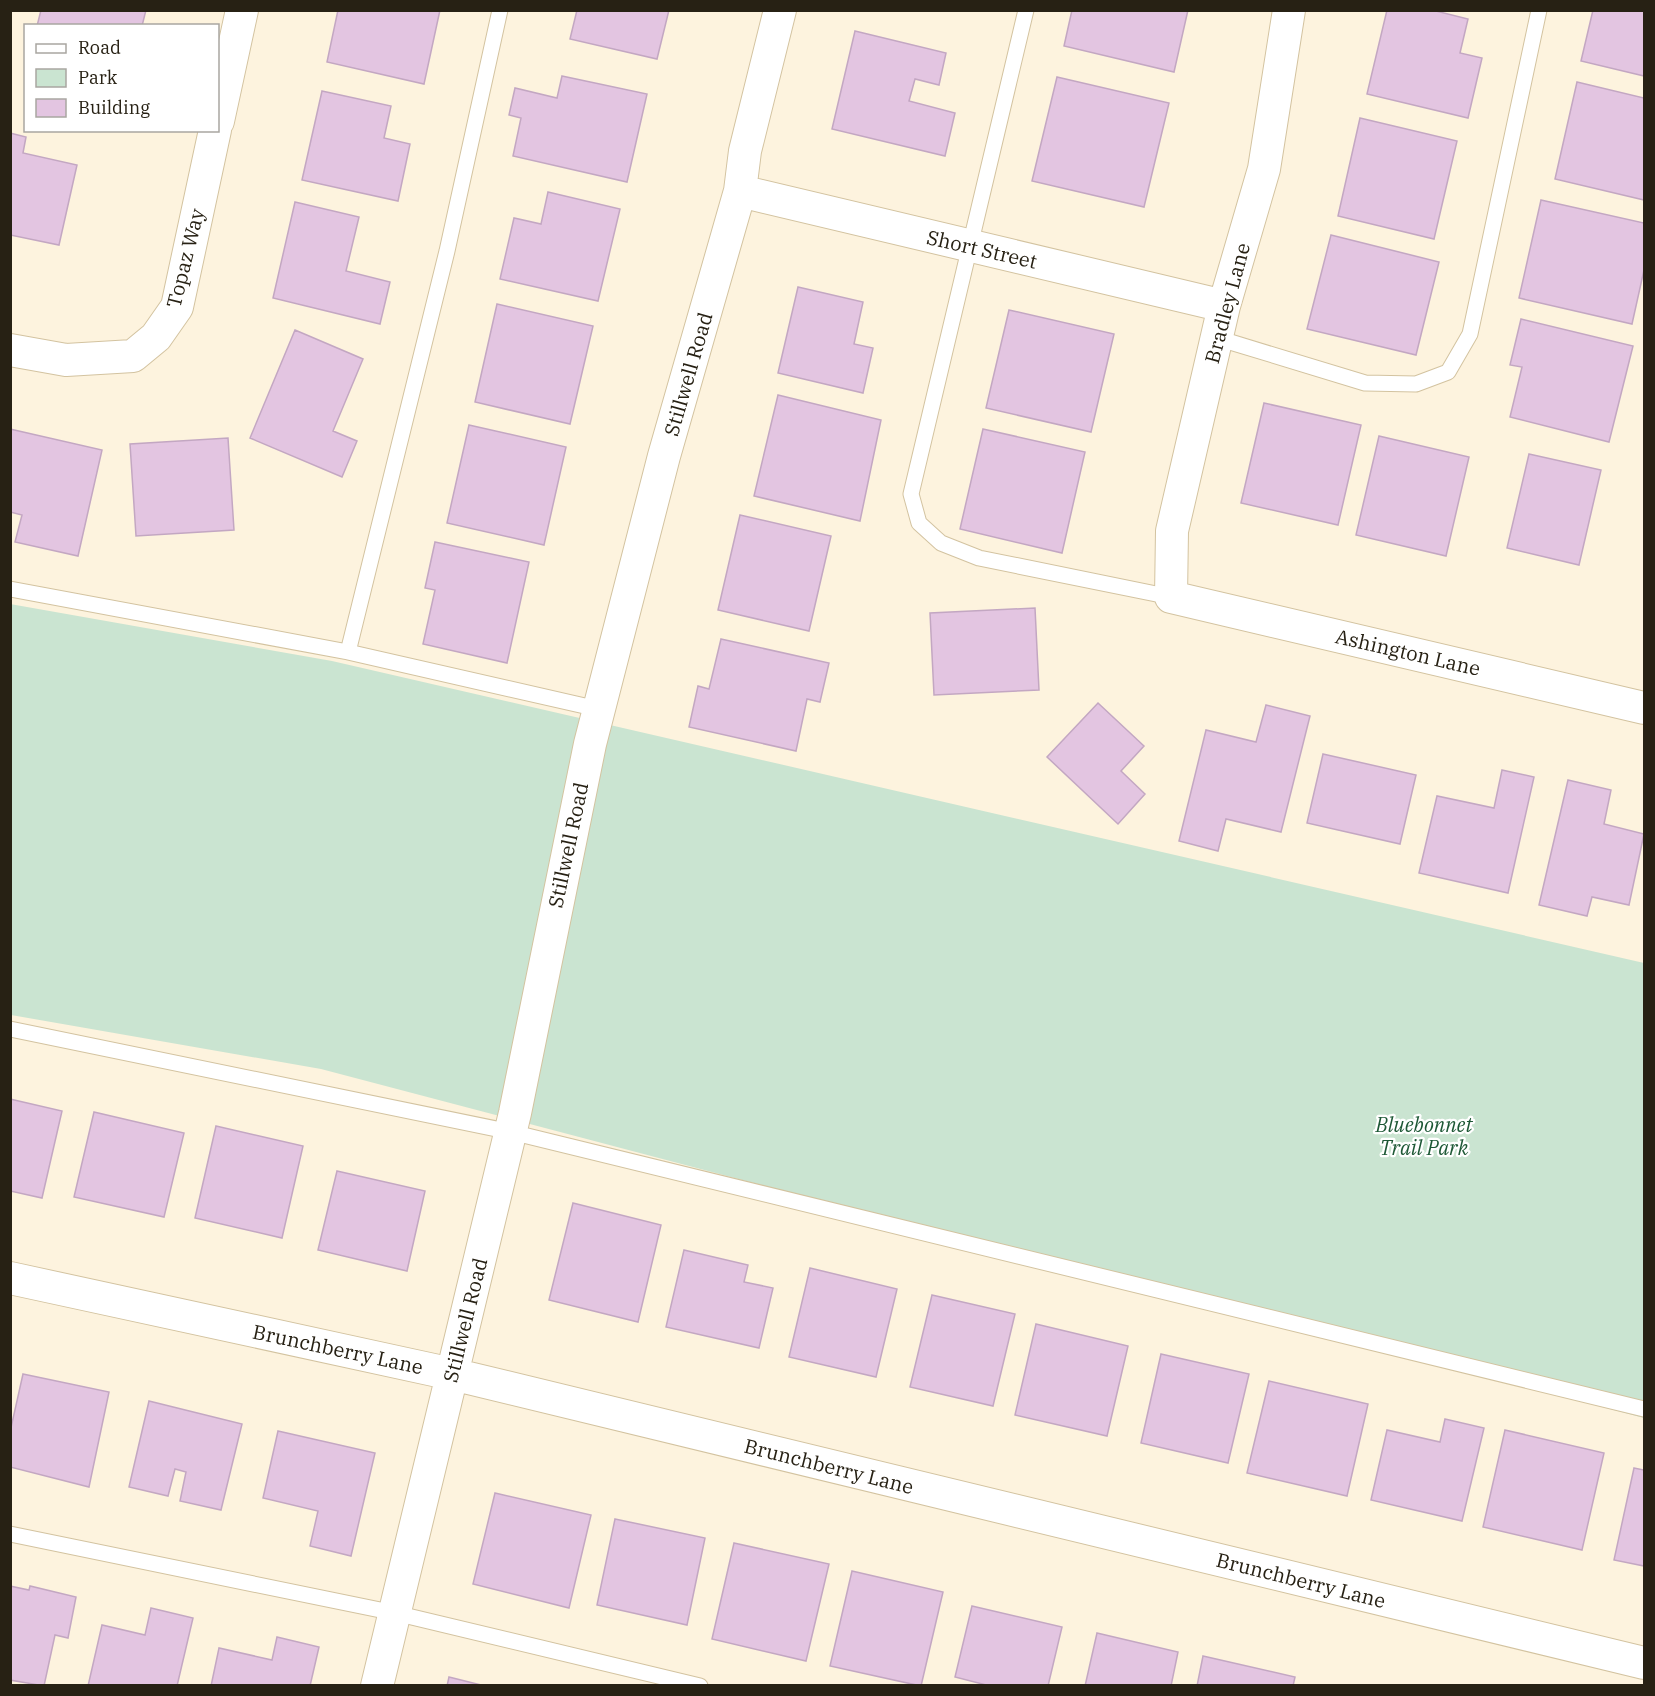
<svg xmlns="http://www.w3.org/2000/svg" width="1655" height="1696" font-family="'IBM Plex Serif',serif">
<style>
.green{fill:#cae4d1}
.building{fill:#e3c5e1;stroke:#c3a7c2;stroke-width:1.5}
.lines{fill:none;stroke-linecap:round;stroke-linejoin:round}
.service-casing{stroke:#d3c3a0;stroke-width:17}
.minor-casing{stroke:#d3c3a0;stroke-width:34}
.service{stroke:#fff;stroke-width:15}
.minor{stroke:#fff;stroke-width:32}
.labels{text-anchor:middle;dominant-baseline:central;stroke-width:4.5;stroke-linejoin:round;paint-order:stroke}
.street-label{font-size:20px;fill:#272114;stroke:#fff}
.park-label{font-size:20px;font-style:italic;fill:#1d5835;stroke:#fff}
</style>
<rect width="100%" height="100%" fill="#fdf3de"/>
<!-- green -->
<path class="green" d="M 10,604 L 332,661 L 1644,963 L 1644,1418 L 321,1069 L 11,1015 Z"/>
<!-- building -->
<path class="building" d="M 41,10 L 146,10 L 142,26 L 37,26 Z
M 338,10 L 440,10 L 424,84 L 327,62 Z
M 577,10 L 669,10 L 657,59 L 570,39 Z
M 1072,10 L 1188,10 L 1174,72 L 1064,46 Z
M 1387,10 L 1432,10 L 1468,19 L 1460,53 L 1482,58 L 1468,118 L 1367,94 Z
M 1593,10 L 1644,10 L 1644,76 L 1581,61 Z
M 855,31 L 946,53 L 939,85 L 915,79 L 909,101 L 955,113 L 945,156 L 832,129 Z
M 562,76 L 647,94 L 627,182 L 513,156 L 521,118 L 509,115 L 515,88 L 557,98 Z
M 1057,77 L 1169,103 L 1144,207 L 1032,181 Z
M 1577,82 L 1644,98 L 1644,200 L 1555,179 Z
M 322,91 L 391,106 L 384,138 L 410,144 L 398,201 L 302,180 Z
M 1360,118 L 1457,141 L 1434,239 L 1338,216 Z
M 10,133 L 26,137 L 23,153 L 77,165 L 59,245 L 10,235 Z
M 548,192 L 620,209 L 598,301 L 500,279 L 514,218 L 541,224 Z
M 1541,200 L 1644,223 L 1644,270 L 1632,324 L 1519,298 Z
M 295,202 L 359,217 L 346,271 L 390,282 L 380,324 L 273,298 Z
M 1331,235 L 1439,262 L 1416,355 L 1307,329 Z
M 798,287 L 863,302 L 854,344 L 873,348 L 863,393 L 778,373 Z
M 497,304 L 593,326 L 570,424 L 475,402 Z
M 1009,310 L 1114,334 L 1091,432 L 986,408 Z
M 1521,319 L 1633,346 L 1609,442 L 1510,417 L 1522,367 L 1510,365 Z
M 295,330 L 363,359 L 333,431 L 357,441 L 342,477 L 250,438 Z
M 778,395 L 881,420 L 860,521 L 754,496 Z
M 1264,403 L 1361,425 L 1338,525 L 1241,503 Z
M 469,425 L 566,447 L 544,545 L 447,523 Z
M 10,429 L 102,450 L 78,556 L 15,542 L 22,515 L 10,512 Z
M 983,429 L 1085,452 L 1062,553 L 960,529 Z
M 1379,436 L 1469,457 L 1446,556 L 1356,535 Z
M 228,438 L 234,530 L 136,536 L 130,444 Z
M 1529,454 L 1601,470 L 1579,565 L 1507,548 Z
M 740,515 L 831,536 L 809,631 L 718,610 Z
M 435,542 L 529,562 L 507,663 L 423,644 L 435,590 L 425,588 Z
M 1035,608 L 1039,690 L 934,695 L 930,613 Z
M 721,639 L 829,663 L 820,702 L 807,699 L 796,751 L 689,727 L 698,686 L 709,689 Z
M 1098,703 L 1144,746 L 1121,771 L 1145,794 L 1118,824 L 1047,757 Z
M 1266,705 L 1310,716 L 1281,832 L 1226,819 L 1218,851 L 1179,841 L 1206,730 L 1256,742 Z
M 1323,754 L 1416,775 L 1400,844 L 1307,823 Z
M 1502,770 L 1534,777 L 1508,893 L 1419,873 L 1437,796 L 1494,808 Z
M 1568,780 L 1611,790 L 1604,824 L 1644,834 L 1629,905 L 1592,897 L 1587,916 L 1539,905 Z
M 10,1099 L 62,1111 L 42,1198 L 10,1191 Z
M 94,1112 L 184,1133 L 164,1217 L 74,1197 Z
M 216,1126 L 303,1146 L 282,1238 L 195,1218 Z
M 337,1171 L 425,1191 L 407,1271 L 318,1250 Z
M 573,1203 L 661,1225 L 638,1322 L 549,1300 Z
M 684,1250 L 748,1265 L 744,1282 L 773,1288 L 759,1348 L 666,1327 Z
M 810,1268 L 897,1289 L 876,1377 L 789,1357 Z
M 932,1295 L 1015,1314 L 993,1406 L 910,1387 Z
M 1036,1324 L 1128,1346 L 1107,1436 L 1015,1415 Z
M 1161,1354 L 1249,1374 L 1228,1463 L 1141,1443 Z
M 23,1374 L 109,1392 L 89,1487 L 10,1467 L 10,1432 Z
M 1269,1381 L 1368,1404 L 1347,1496 L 1247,1473 Z
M 149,1401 L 242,1424 L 221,1510 L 180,1501 L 186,1472 L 175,1469 L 168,1496 L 129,1487 Z
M 1445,1419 L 1484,1428 L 1462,1521 L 1371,1500 L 1387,1430 L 1440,1442 Z
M 1505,1430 L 1604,1453 L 1582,1550 L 1483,1527 Z
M 278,1431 L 375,1453 L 351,1556 L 310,1546 L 318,1511 L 263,1498 Z
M 1634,1468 L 1644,1470 L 1644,1566 L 1614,1560 Z
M 495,1493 L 591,1515 L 569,1608 L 473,1584 Z
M 615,1519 L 705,1538 L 687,1625 L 597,1605 Z
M 734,1543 L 829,1564 L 806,1661 L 712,1639 Z
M 852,1571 L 943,1592 L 921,1686 L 830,1666 Z
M 10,1586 L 29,1590 L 30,1586 L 76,1597 L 68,1638 L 55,1635 L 44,1686 L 10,1680 Z
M 972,1606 L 1062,1627 L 1048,1686 L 990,1686 L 955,1677 Z
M 151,1608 L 193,1618 L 177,1686 L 88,1686 L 102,1625 L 145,1635 Z
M 1097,1633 L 1178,1652 L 1171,1686 L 1085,1686 Z
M 277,1637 L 319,1647 L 310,1686 L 211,1686 L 219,1648 L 272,1660 Z
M 1203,1656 L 1295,1677 L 1293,1686 L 1197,1686 Z
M 449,1677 L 485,1686 L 447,1686 Z"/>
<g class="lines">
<defs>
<path id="service" d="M 1026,10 L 911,494 L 919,523 L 941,543 L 979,558 L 1171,597
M 1217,338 L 1365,383 L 1416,384 L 1448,372 L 1470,334 L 1539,10
M 10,589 L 348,652 L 447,251 L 500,10
M 348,652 L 598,709
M 10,1029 L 511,1132 L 1644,1409
M 10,1534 L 395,1613 L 700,1686"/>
<path id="minor" d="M 1289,10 L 1264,169 L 1224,306 L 1172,531 L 1171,597 L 1644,708
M 218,121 L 242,10
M 740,191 L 1224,306
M 10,350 L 66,360 L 133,356 L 156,337 L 177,307 L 215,130
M 10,1278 L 452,1374 L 1644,1663
M 377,1686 L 515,1113 L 590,744 L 664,456 L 740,191 L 745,151 L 780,10"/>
</defs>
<!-- service casing -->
<use href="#service" class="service-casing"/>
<!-- minor casing -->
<use href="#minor" class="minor-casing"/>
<!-- service -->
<use href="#service" class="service"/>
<!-- minor -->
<use href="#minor" class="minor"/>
</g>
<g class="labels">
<!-- street labels -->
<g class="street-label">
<text transform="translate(982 249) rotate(13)">Short Street</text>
<text transform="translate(185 258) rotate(-76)">Topaz Way</text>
<text transform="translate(1227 303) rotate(-75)">Bradley Lane</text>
<text transform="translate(688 374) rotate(-74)">Stillwell Road</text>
<text transform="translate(1408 652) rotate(13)">Ashington Lane</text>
<text transform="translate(568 845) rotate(-78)">Stillwell Road</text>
<text transform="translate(465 1320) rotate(-76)">Stillwell Road</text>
<text transform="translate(338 1349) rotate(12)">Brunchberry Lane</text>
<text transform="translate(829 1466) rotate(14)">Brunchberry Lane</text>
<text transform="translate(1301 1580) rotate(14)">Brunchberry Lane</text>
</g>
<!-- park labels -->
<g class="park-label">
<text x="1424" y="1124">Bluebonnet<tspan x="1424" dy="23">Trail Park</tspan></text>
</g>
</g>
<!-- border -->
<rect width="1655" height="1696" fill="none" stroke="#272114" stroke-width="24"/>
<!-- legend -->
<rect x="24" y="24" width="195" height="108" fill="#ffffff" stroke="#a9a6a1" stroke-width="1.5"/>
<rect x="36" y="44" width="30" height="9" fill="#ffffff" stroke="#a9a6a1" stroke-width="1.5"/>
<text x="78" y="54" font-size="18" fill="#272114">Road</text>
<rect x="36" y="69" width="30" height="18" fill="#cae4d1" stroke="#a9a6a1" stroke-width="1.5"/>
<text x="78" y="84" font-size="18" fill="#272114">Park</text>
<rect x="36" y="99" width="30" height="18" fill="#e3c5e1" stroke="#a9a6a1" stroke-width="1.5"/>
<text x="78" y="114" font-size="18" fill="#272114">Building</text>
</svg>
